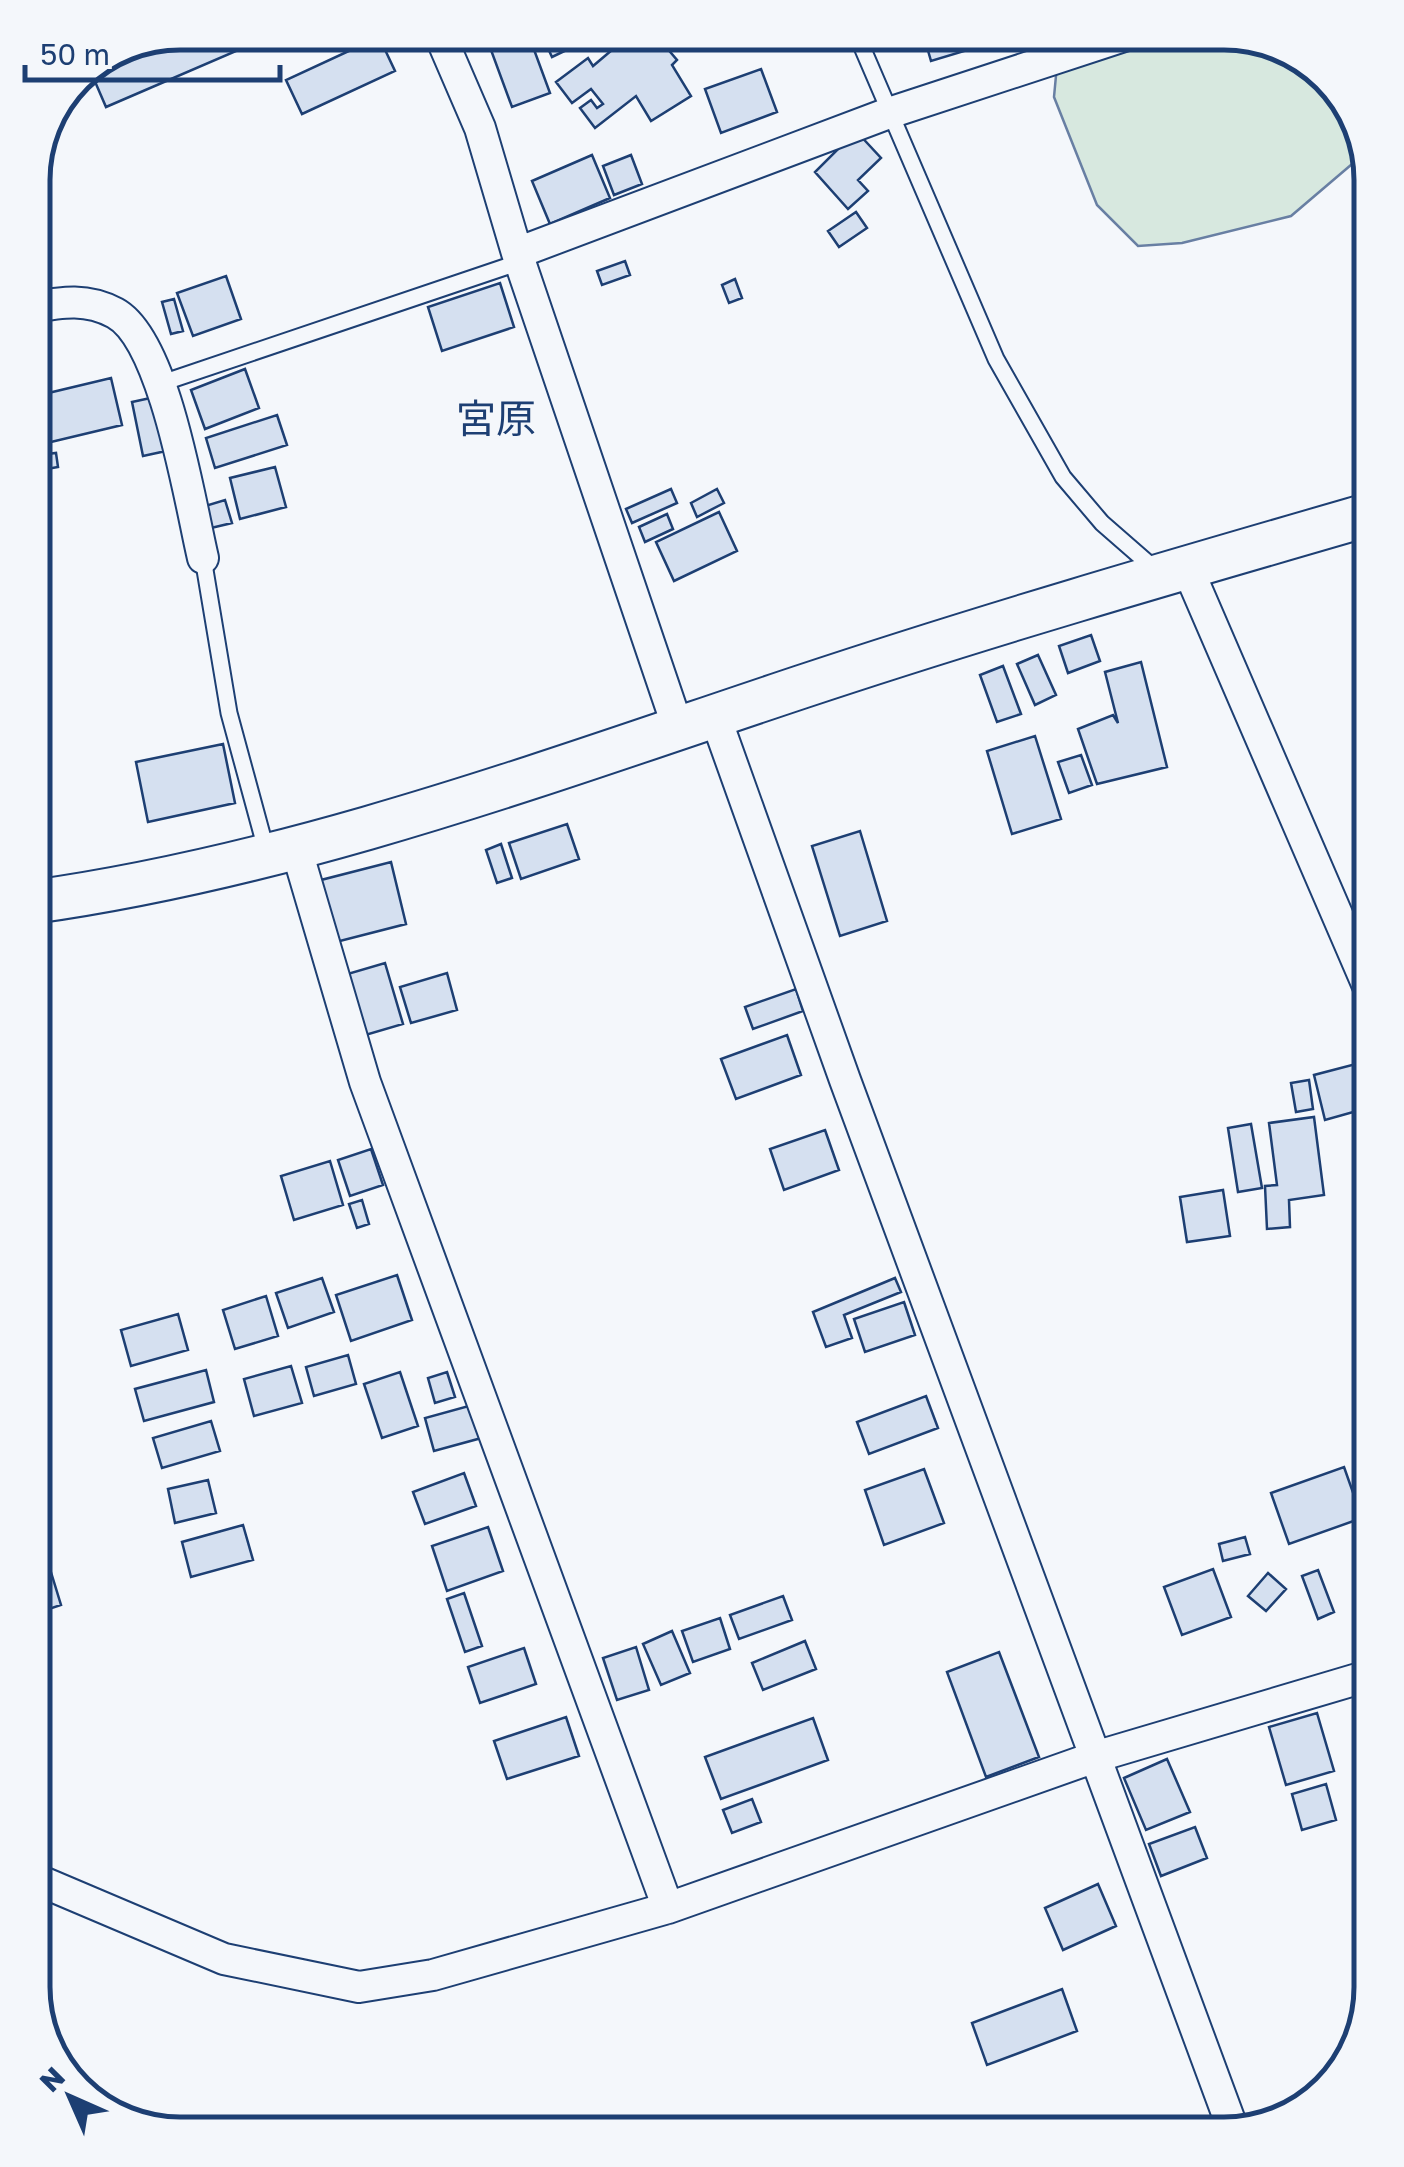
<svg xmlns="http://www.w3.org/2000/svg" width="1404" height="2167" font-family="'Golos Text','Noto Sans JP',sans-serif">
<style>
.green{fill:#d7e8df;stroke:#687fa3;stroke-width:2.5}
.building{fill:#d5e0f0;stroke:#1d3f73;stroke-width:2.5}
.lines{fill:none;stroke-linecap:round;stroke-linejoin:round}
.lane-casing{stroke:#1d3f73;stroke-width:19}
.street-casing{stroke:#1d3f73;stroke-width:34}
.secondary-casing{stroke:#1d3f73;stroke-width:46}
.lane{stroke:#f4f7fb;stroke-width:15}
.street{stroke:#f4f7fb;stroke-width:30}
.secondary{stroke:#f4f7fb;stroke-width:42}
.labels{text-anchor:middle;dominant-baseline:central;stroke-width:8;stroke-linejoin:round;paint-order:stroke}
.quarter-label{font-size:40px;fill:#1d3f73;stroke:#f4f7fb}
.rim{fill:none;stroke:#1d3f73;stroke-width:5}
</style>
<rect width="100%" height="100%" fill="#f4f7fb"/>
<!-- green -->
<path class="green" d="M 1095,33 L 1234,33 L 1305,57 L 1356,114 L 1365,153 L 1291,216 L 1182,243 L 1138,246 L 1097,205 L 1054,97 L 1057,65 Z"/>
<!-- building -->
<path class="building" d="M 180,32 L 278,33 L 106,107 L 90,70 Z
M 541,33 L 602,33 L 552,57 Z
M 632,33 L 654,33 L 677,60 L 672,65 L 691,96 L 651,121 L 636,96 L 595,128 L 580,108 L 591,100 L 597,108 L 603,104 L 591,89 L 572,103 L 556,82 L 588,58 L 593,66 Z
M 923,33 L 966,33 L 971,49 L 931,61 Z
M 529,36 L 550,93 L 512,107 L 491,50 Z
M 379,37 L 395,71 L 302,114 L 286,80 Z
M 761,69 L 777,112 L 721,133 L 705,89 Z
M 856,131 L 881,158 L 858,180 L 868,191 L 848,209 L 815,172 Z
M 592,155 L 610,198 L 550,224 L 532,181 Z
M 631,155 L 642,184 L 614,195 L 603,166 Z
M 856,212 L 867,228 L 839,247 L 828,231 Z
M 625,261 L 630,275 L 602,285 L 597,271 Z
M 226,276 L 241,319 L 193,336 L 177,293 Z
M 735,279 L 742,298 L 729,303 L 722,285 Z
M 500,283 L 514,327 L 442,351 L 428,307 Z
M 174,299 L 183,331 L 171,334 L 162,302 Z
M 245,369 L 259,408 L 205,429 L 191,390 Z
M 111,378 L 122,425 L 51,442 L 40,395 Z
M 155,397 L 166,451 L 143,456 L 132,402 Z
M 277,415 L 287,445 L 215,468 L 206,438 Z
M 56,453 L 58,467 L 41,470 L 38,455 Z
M 275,467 L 286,507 L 240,519 L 230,478 Z
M 671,489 L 677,503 L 632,523 L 626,509 Z
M 717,489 L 724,503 L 697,517 L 691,503 Z
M 225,500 L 232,523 L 211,528 L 205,506 Z
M 719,512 L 737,551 L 674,581 L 656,542 Z
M 667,514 L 673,529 L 645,542 L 639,527 Z
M 1091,635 L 1100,661 L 1068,673 L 1059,646 Z
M 1038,655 L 1056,695 L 1035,705 L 1017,664 Z
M 1141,662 L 1167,767 L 1097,784 L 1078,729 L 1113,715 L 1118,723 L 1105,672 Z
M 1003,666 L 1021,714 L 997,722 L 980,675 Z
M 1371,702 L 1371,745 L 1355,709 Z
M 1035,736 L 1061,819 L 1012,834 L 987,751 Z
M 223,744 L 235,803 L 148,822 L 136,762 Z
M 1081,755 L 1092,785 L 1069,793 L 1058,762 Z
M 567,824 L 579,859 L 521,879 L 509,843 Z
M 860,831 L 887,921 L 840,936 L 812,846 Z
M 1371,834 L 1371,875 L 1356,841 Z
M 501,844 L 512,878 L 497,883 L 486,850 Z
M 391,862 L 406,924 L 336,942 L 321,880 Z
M 385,963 L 403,1024 L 362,1036 L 344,975 Z
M 447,973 L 457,1010 L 411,1023 L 400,987 Z
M 796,989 L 803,1011 L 753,1029 L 745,1007 Z
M 787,1035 L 801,1075 L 736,1099 L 721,1059 Z
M 1371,1060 L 1371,1107 L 1325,1120 L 1314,1075 Z
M 1309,1080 L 1313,1109 L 1296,1112 L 1291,1083 Z
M 1314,1117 L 1324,1195 L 1289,1200 L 1290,1227 L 1267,1229 L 1265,1186 L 1277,1185 L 1269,1123 Z
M 1251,1124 L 1262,1188 L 1238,1192 L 1228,1128 Z
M 825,1130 L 839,1170 L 784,1190 L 770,1149 Z
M 371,1149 L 383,1185 L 350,1196 L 338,1160 Z
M 330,1161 L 343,1205 L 294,1220 L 281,1176 Z
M 1223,1190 L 1230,1236 L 1187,1242 L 1180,1197 Z
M 362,1200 L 369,1224 L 357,1228 L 349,1204 Z
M 397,1275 L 412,1320 L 351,1341 L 336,1295 Z
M 322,1278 L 334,1312 L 288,1328 L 276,1293 Z
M 895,1278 L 901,1292 L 844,1315 L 852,1338 L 826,1347 L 813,1312 Z
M 266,1296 L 278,1336 L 235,1349 L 223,1310 Z
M 904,1302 L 915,1335 L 865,1352 L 854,1319 Z
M 178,1314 L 188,1350 L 131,1366 L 121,1330 Z
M 348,1355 L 356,1384 L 314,1396 L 306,1367 Z
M 291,1366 L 302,1403 L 254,1416 L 244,1379 Z
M 206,1370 L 214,1402 L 144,1421 L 135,1389 Z
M 400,1372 L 418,1426 L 382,1438 L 364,1384 Z
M 447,1372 L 455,1397 L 435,1403 L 428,1378 Z
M 926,1396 L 938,1428 L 869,1454 L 857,1422 Z
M 476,1404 L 485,1437 L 434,1451 L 425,1418 Z
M 211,1421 L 220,1451 L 162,1468 L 153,1438 Z
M 1344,1467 L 1362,1518 L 1289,1544 L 1271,1493 Z
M 924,1469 L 944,1523 L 884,1545 L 865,1490 Z
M 464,1473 L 476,1506 L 425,1524 L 413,1492 Z
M 208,1480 L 216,1513 L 175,1523 L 168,1489 Z
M 243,1525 L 253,1560 L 191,1577 L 182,1542 Z
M 488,1527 L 503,1571 L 447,1591 L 432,1546 Z
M 39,1533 L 61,1605 L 37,1613 L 33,1599 L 33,1535 Z
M 1245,1537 L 1250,1554 L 1223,1561 L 1219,1544 Z
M 1213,1569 L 1231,1617 L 1182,1635 L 1164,1587 Z
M 1318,1570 L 1334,1612 L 1318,1619 L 1302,1576 Z
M 1268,1573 L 1286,1589 L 1266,1611 L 1248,1596 Z
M 464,1593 L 482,1646 L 465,1652 L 447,1599 Z
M 783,1596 L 792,1620 L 739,1639 L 730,1615 Z
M 720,1618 L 730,1649 L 693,1662 L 682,1631 Z
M 672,1631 L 690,1673 L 661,1685 L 643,1644 Z
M 805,1641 L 816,1669 L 763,1690 L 752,1663 Z
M 636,1647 L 649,1690 L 617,1700 L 603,1658 Z
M 524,1648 L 536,1684 L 480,1703 L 468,1667 Z
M 999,1652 L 1039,1757 L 986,1777 L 947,1672 Z
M 1317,1713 L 1334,1771 L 1286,1785 L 1269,1727 Z
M 566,1717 L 579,1756 L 507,1779 L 494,1741 Z
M 813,1718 L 828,1760 L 721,1799 L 705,1757 Z
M 1167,1759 L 1190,1812 L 1146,1830 L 1124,1778 Z
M 1326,1784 L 1336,1820 L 1302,1830 L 1292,1794 Z
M 752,1799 L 761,1822 L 732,1833 L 723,1810 Z
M 1195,1827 L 1207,1858 L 1161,1876 L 1149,1844 Z
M 1098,1884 L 1116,1926 L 1063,1950 L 1045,1908 Z
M 1062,1989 L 1077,2031 L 987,2065 L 972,2023 Z
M 1210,2116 L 1216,2134 L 1165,2134 L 1164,2131 Z"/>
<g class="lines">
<defs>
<path id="lane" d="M 856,33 L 996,359 L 1063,477 L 1102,523 L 1157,571
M 1046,33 L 1054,59
M 162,383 L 520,262
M 203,558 L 229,713 L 267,853"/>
<path id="street" d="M 439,33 L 480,128 L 517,253 L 678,728
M 517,253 L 889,113 L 1133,33
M 33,307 C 63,302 87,298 115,313 C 165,340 190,503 203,558
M 1187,567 L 1371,993
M 715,716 L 845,1080 L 1234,2132
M 297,851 L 365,1082 L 668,1908
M 33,1878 L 224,1959 L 359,1987 L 433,1975 L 668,1908 L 1098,1756 L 1371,1675"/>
<path id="secondary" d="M 33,902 C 297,865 549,771 801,687 C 990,624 1181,569 1371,514"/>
</defs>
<!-- lane casing -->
<use href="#lane" class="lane-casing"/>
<!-- street casing -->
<use href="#street" class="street-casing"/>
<!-- secondary casing -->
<use href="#secondary" class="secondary-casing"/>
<!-- lane -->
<use href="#lane" class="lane"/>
<!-- street -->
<use href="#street" class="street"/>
<!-- secondary -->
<use href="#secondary" class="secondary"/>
</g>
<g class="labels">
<!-- quarter labels -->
<g class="quarter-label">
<text x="496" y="418">宮原</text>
</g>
</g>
<!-- crop -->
<path d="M0 0H1404V2167H0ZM180 50H1224A130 130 0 0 1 1354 180V1987A130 130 0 0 1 1224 2117H180A130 130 0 0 1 50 1987V180A130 130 0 0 1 180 50Z" fill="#f4f7fb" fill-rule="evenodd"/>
<path class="rim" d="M180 50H1224A130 130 0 0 1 1354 180V1987A130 130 0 0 1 1224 2117H180A130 130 0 0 1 50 1987V180A130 130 0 0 1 180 50Z"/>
<!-- north arrow -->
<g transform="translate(70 2097) rotate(315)" stroke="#f4f7fb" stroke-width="8" paint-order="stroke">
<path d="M0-8L18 38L0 25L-18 38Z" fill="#1d3f73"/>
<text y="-15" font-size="28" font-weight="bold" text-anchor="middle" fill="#1d3f73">N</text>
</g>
<!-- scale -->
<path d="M25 65v15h255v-15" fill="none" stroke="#1d3f73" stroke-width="5"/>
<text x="40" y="65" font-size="30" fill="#1d3f73" stroke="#f4f7fb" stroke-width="8" paint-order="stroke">50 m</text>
</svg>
